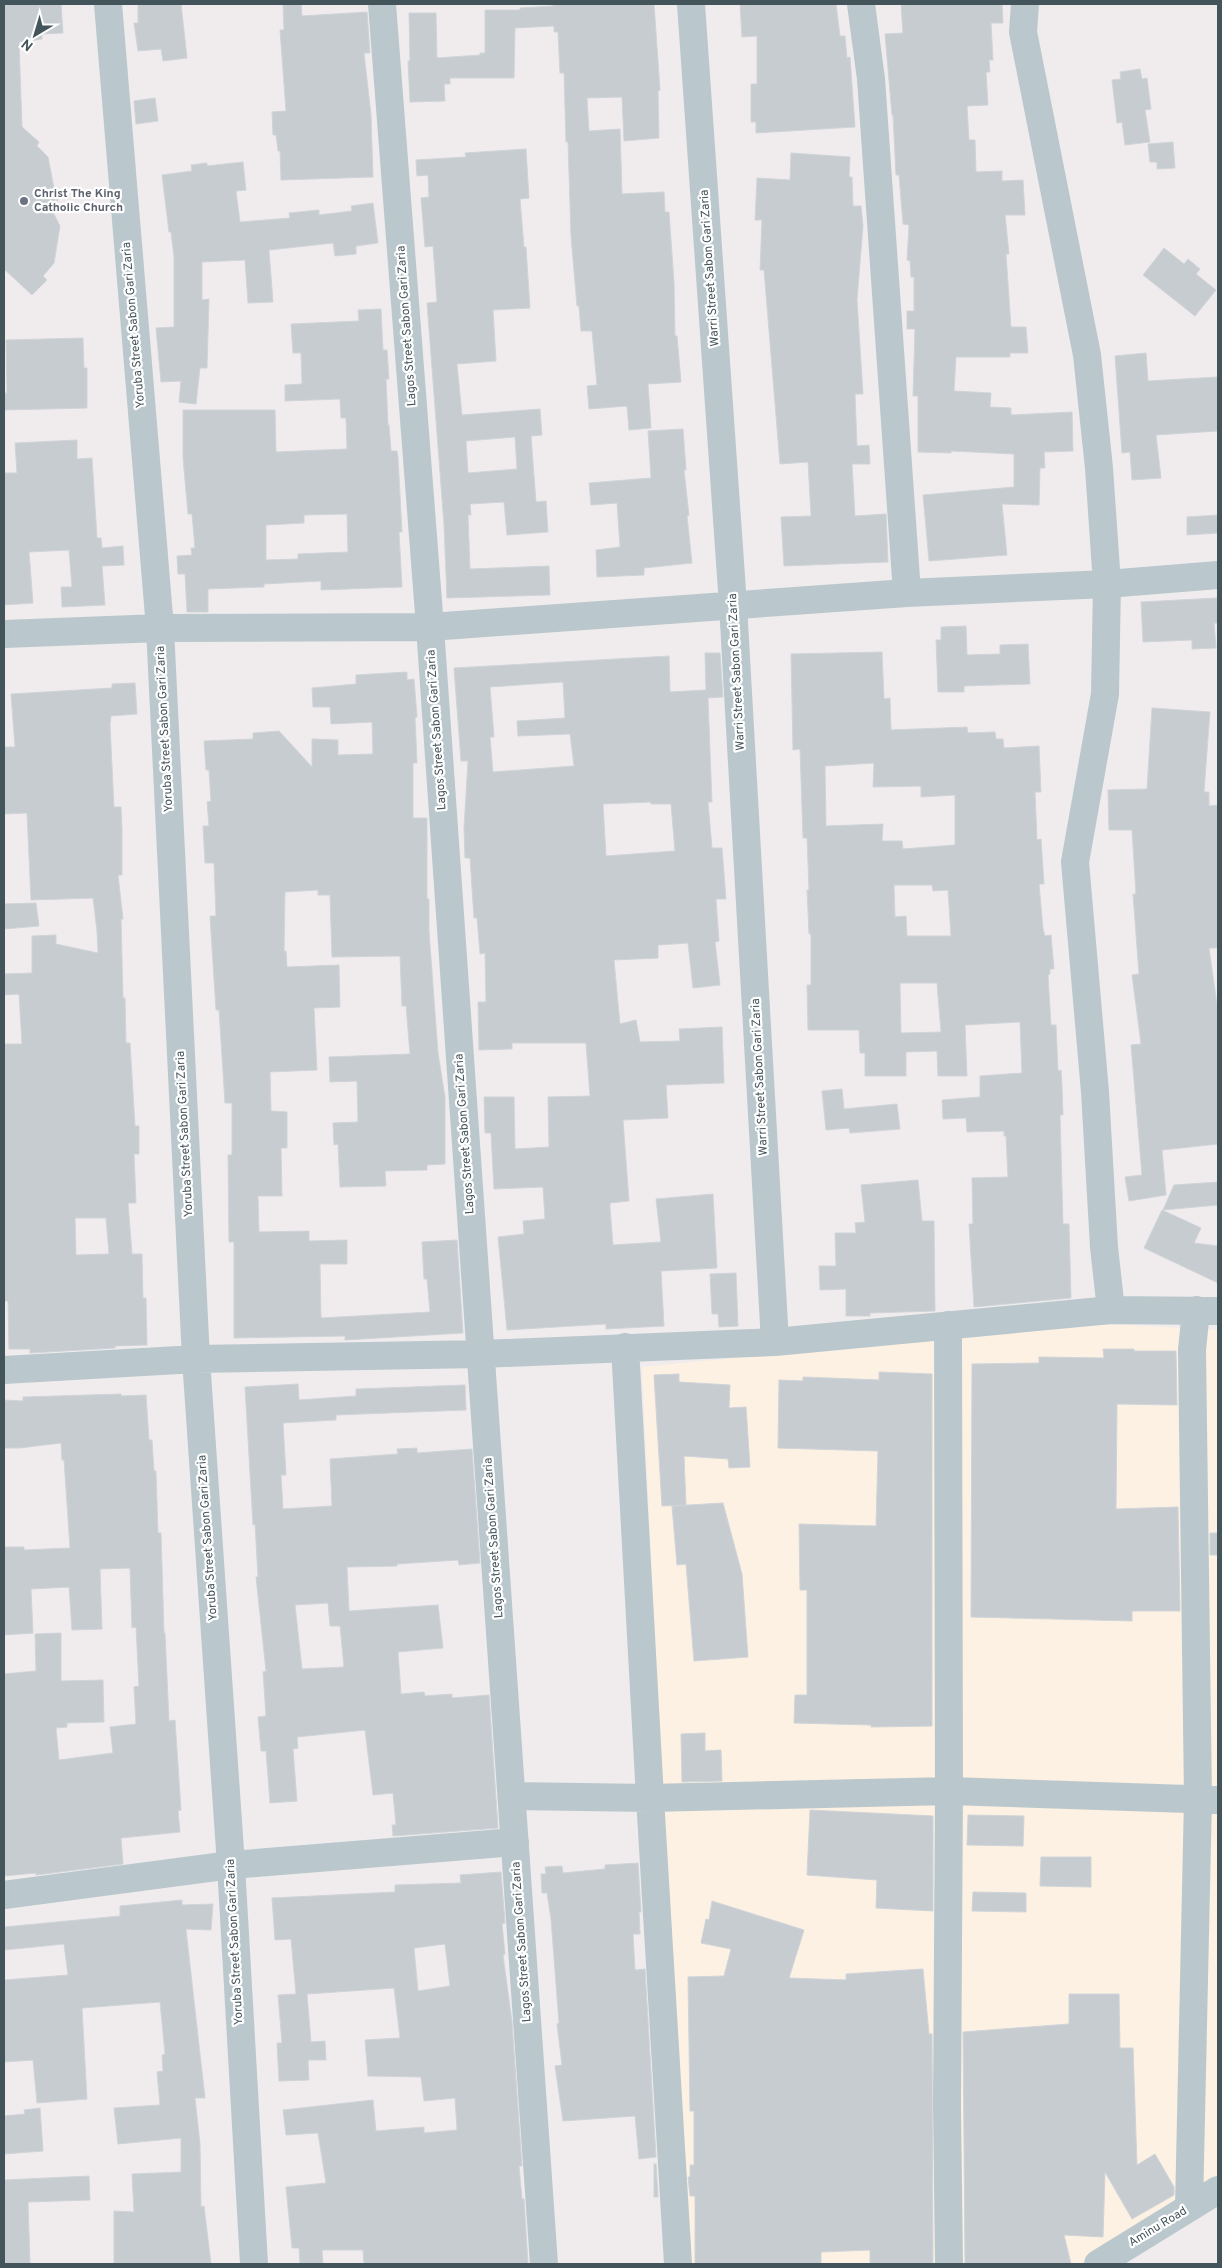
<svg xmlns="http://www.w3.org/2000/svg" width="1222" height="2268" font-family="Overpass,sans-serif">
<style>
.commercial{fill:#fdf1e3}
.building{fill:#c6ccd0;stroke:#d0d4d9;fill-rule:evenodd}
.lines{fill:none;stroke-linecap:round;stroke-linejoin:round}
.minor{stroke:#bac8cd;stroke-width:28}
.worship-dot{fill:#6b7280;stroke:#fff;stroke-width:2}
.labels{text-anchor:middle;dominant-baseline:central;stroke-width:4.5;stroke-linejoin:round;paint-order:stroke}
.worship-label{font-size:12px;font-weight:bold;fill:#5b616d;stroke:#fff;text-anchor:start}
.street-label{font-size:12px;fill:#44545b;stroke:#fff}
</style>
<rect width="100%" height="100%" fill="#f0eced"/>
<!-- commercial -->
<path class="commercial" d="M 1088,1323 L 1218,1330 L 1218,2187 L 1079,2264 L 685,2264 L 642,1367 Z"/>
<!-- building -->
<path class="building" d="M 4,4 L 61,4 L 63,33 L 42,34 L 42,39 L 19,42 L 22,127 L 39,142 L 37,146 L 48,157 L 54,188 L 60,194 L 53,212 L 60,226 L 54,263 L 43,276 L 47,280 L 32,295 L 4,269 Z
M 138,4 L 181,4 L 187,58 L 163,61 L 161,49 L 138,51 L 134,23 L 138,23 Z
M 283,4 L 301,4 L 302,16 L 367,12 L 370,53 L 364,53 L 371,115 L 373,177 L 281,180 L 280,151 L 278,151 L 276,135 L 273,135 L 272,112 L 286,111 L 280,30 L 284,30 Z
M 553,4 L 654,4 L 660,90 L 658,91 L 659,138 L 624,141 L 622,97 L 587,98 L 589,131 L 620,129 L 622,194 L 664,192 L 665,212 L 669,212 L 674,282 L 675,336 L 677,336 L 681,382 L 648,384 L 651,428 L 629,430 L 627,406 L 589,409 L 587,386 L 597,385 L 592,331 L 581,331 L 579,306 L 577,306 L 571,236 L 568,142 L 566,142 L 564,73 L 560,73 L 558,32 L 554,32 L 554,26 L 515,28 L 514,78 L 450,78 L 450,84 L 444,84 L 445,101 L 410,102 L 408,61 L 410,61 L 409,13 L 436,13 L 437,58 L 480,55 L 480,53 L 485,53 L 485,10 L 520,10 L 520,8 L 553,6 Z
M 740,4 L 836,4 L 840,36 L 845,36 L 847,58 L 850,57 L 855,127 L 756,133 L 756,122 L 751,122 L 751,84 L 757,84 L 757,36 L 742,37 Z
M 901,4 L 1002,4 L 1003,23 L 991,23 L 993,60 L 989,60 L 990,72 L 986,72 L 988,105 L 967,106 L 969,140 L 975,140 L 976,172 L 1002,171 L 1002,181 L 1023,180 L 1025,215 L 1005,215 L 1009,254 L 1006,254 L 1011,327 L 1026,327 L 1028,353 L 1010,353 L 1010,357 L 956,357 L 954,391 L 991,393 L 990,407 L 1011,408 L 1011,415 L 1072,412 L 1073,451 L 1044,452 L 1045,468 L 1040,468 L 1039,505 L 1002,504 L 1007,555 L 929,561 L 923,495 L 1014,487 L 1014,454 L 951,451 L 951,453 L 918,452 L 918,396 L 913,396 L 915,329 L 907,329 L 907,311 L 914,311 L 914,277 L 911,277 L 910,261 L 907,260 L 909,225 L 903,224 L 899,175 L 896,175 L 893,115 L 892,115 L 885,34 L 903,33 Z
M 1140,69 L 1142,79 L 1147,78 L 1151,109 L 1145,110 L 1150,142 L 1125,145 L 1122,122 L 1117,123 L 1112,80 L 1121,79 L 1120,72 Z
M 155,98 L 158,121 L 136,124 L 134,101 Z
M 1173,142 L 1175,168 L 1157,169 L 1157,162 L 1150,162 L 1148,144 Z
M 526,149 L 529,198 L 520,199 L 524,247 L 526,247 L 530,308 L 493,310 L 496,361 L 457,364 L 462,415 L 540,409 L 542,435 L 531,436 L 536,502 L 546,501 L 548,532 L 507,535 L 504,502 L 470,504 L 471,515 L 468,515 L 470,569 L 549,566 L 550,595 L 447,598 L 444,525 L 427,303 L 437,302 L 433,246 L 425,247 L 421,198 L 429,197 L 428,175 L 417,176 L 416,160 L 466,157 L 465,153 ZM 515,437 L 517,469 L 468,473 L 466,441 Z
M 791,153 L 850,157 L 849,177 L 852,177 L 853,206 L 861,206 L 863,226 L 857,300 L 863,394 L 855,394 L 857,446 L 869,445 L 870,464 L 852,464 L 855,516 L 886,514 L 888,562 L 784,566 L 781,517 L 811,516 L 808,462 L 780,464 L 764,270 L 760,270 L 762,220 L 755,220 L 757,178 L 790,180 Z
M 243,162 L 246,190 L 236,191 L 240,222 L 290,218 L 289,213 L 319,210 L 319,215 L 352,211 L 351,206 L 373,203 L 378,243 L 356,246 L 356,254 L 335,256 L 333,243 L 269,250 L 273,302 L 248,303 L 245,260 L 202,262 L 202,300 L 209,299 L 207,368 L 200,368 L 196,404 L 179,402 L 181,381 L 161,382 L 156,328 L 174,327 L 174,257 L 171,232 L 169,232 L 162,175 L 192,171 L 191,165 L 207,163 L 207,166 Z
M 1164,248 L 1184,264 L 1188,259 L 1200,269 L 1196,274 L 1216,290 L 1195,316 L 1143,275 Z
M 381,309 L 383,350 L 387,350 L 389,379 L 386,379 L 388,425 L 389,425 L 391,451 L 397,451 L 398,457 L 402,532 L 399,532 L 402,587 L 321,590 L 321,581 L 264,584 L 264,587 L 208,589 L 208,612 L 187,612 L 185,574 L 178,574 L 177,556 L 192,555 L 191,548 L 195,548 L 192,514 L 188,514 L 183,458 L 183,410 L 275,410 L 276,452 L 347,449 L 346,418 L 341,418 L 340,399 L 285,401 L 285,385 L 302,384 L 301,353 L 293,353 L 291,324 L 359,321 L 358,310 ZM 347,514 L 348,552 L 298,554 L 298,559 L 266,560 L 266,525 L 304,523 L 304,515 Z
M 83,338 L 84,368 L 87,368 L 87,408 L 4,410 L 4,393 L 7,393 L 6,340 Z
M 1146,353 L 1148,381 L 1218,377 L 1218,431 L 1156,435 L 1161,478 L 1132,480 L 1130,452 L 1122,453 L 1115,356 Z
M 683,429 L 686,470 L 684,470 L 689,515 L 687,516 L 692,563 L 644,568 L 644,575 L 597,577 L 596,550 L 620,547 L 617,503 L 591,505 L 589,483 L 651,478 L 648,431 Z
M 77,440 L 77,459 L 92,458 L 97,538 L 101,538 L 102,548 L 123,546 L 124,565 L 102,566 L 105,605 L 62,607 L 61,587 L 72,587 L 69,550 L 29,552 L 33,603 L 4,605 L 4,473 L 17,473 L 15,443 Z
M 1218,515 L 1218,533 L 1187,535 L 1187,517 Z
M 1217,598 L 1218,623 L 1214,623 L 1216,648 L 1192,649 L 1192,640 L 1143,642 L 1141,602 Z
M 966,626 L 967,655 L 1000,654 L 1000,645 L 1028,644 L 1030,684 L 964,686 L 964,692 L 938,692 L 936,640 L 941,640 L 941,627 Z
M 882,652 L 884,699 L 890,698 L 891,730 L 967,727 L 968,733 L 995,732 L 996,739 L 1003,739 L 1004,748 L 1039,746 L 1041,792 L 1035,792 L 1037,840 L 1041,839 L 1044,884 L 1039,884 L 1043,929 L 1045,936 L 1051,935 L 1054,969 L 1050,969 L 1050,974 L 1048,975 L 1051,1025 L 1056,1025 L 1058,1071 L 1061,1070 L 1062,1086 L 1063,1115 L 1060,1115 L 1063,1224 L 1069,1224 L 1071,1298 L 974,1307 L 969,1224 L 973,1224 L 972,1178 L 1008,1177 L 1006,1136 L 1004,1136 L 1004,1131 L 967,1132 L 966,1118 L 943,1119 L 942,1100 L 980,1097 L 980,1076 L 1022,1073 L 1020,1022 L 965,1025 L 967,1076 L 938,1076 L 937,1051 L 906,1052 L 906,1076 L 865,1076 L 865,1053 L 860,1053 L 859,1030 L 808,1030 L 807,985 L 811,985 L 811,934 L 809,934 L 807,890 L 809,890 L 807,838 L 803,838 L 800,749 L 793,750 L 791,654 ZM 874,763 L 873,787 L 921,786 L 921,797 L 955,795 L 955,845 L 903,849 L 902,841 L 882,841 L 883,824 L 826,826 L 825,766 ZM 894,885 L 932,885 L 933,891 L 948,890 L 951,936 L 907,936 L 906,916 L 895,917 ZM 900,983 L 937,983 L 941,1032 L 901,1033 Z
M 705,653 L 720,653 L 723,697 L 708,698 L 712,802 L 708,802 L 712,848 L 722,848 L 726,899 L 716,899 L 719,941 L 715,942 L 720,985 L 693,988 L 688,943 L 658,945 L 658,958 L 614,960 L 620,1024 L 636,1020 L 640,1042 L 680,1041 L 679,1029 L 722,1027 L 724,1083 L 666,1085 L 668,1118 L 623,1120 L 629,1201 L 610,1203 L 610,1208 L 613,1245 L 661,1242 L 656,1199 L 713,1194 L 717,1268 L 661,1271 L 664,1326 L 606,1329 L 606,1324 L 507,1330 L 498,1237 L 524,1234 L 523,1221 L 545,1219 L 543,1187 L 494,1189 L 491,1133 L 485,1133 L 484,1097 L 514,1097 L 515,1149 L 549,1147 L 548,1097 L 590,1096 L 586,1043 L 512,1043 L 512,1049 L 479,1050 L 478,1002 L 486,1002 L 485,953 L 480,954 L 477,918 L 474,918 L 470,858 L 465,858 L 464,828 L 468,761 L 461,761 L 454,668 L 669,656 L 670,692 L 706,690 ZM 563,682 L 565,718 L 517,721 L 518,736 L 570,734 L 574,766 L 493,772 L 490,737 L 494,737 L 490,687 ZM 651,802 L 651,804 L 671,804 L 675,851 L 606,856 L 603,804 Z
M 407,672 L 407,680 L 414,679 L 417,717 L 415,718 L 417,763 L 413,763 L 413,818 L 427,818 L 427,899 L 429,899 L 429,931 L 438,1053 L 445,1097 L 445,1164 L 427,1165 L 427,1170 L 385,1171 L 386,1186 L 340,1187 L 338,1144 L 334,1145 L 333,1123 L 358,1122 L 357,1081 L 330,1082 L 329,1057 L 410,1054 L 406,1006 L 402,1006 L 400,956 L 332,957 L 330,895 L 318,895 L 318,890 L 285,892 L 284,951 L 286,951 L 287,967 L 339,965 L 340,1007 L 314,1008 L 317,1070 L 270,1072 L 271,1111 L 287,1112 L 287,1148 L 281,1148 L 282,1196 L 258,1196 L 259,1232 L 309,1231 L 309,1241 L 347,1240 L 347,1264 L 320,1264 L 321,1318 L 430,1312 L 427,1279 L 424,1279 L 422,1242 L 457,1240 L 463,1333 L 345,1340 L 345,1336 L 234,1338 L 234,1242 L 229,1242 L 228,1155 L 232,1155 L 232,1103 L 225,1103 L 219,1010 L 216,1010 L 210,916 L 216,916 L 214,863 L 205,863 L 203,826 L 209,826 L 207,802 L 211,801 L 209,770 L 206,770 L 204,741 L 253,739 L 253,733 L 279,731 L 312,767 L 312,739 L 338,740 L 338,755 L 373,754 L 372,722 L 331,724 L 330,707 L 313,707 L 312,688 L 356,684 L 356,675 Z
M 135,683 L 137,714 L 111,716 L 110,724 L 114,807 L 121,807 L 122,829 L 122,875 L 118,875 L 123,919 L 121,919 L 123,998 L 125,998 L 126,1043 L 130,1043 L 135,1126 L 139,1126 L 139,1154 L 134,1154 L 136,1203 L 128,1203 L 132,1254 L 142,1254 L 143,1298 L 146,1298 L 147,1345 L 115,1346 L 115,1348 L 30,1353 L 30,1349 L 9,1349 L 8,1301 L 4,1301 L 4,1044 L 22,1044 L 19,994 L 4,995 L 4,974 L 32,973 L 32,936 L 56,935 L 56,944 L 98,953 L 97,931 L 93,898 L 31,900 L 27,813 L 4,814 L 4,747 L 15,747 L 11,694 L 112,688 L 112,684 ZM 75,1218 L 106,1218 L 109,1254 L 76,1255 Z
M 1152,708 L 1210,712 L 1204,792 L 1209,792 L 1209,806 L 1218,805 L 1218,948 L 1209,948 L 1218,1012 L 1218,1144 L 1162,1150 L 1166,1195 L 1129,1201 L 1125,1177 L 1142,1175 L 1131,1045 L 1141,1044 L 1132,975 L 1139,974 L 1133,894 L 1136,894 L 1132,830 L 1109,830 L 1108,790 L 1147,789 Z
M 36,903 L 39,926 L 4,929 L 4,904 Z
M 842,1089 L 844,1109 L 897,1104 L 900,1129 L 850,1133 L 849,1128 L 826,1130 L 822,1091 Z
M 918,1180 L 922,1221 L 934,1221 L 935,1311 L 870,1313 L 870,1316 L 846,1316 L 846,1289 L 820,1290 L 819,1266 L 836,1266 L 835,1233 L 856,1233 L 855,1223 L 865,1222 L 861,1185 Z
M 1218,1182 L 1218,1205 L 1163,1210 L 1174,1185 Z
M 1162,1210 L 1201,1228 L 1194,1243 L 1218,1246 L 1218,1283 L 1144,1248 Z
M 736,1273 L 738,1326 L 719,1327 L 718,1314 L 712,1314 L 710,1274 Z
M 1103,1349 L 1134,1349 L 1134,1351 L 1176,1351 L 1177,1405 L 1117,1404 L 1116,1509 L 1178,1507 L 1180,1611 L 1132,1611 L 1132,1621 L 971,1617 L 972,1364 L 1039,1363 L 1039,1357 L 1104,1358 Z
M 879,1372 L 932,1374 L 932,1726 L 871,1727 L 871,1725 L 794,1723 L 795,1695 L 807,1695 L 807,1590 L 800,1590 L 799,1524 L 876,1526 L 878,1451 L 778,1448 L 779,1380 L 803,1381 L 803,1377 L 879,1380 Z
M 679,1374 L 679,1382 L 730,1385 L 729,1408 L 746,1407 L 750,1467 L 729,1468 L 728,1459 L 684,1456 L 686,1505 L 662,1506 L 654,1375 Z
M 298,1384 L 299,1400 L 356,1396 L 356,1389 L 465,1385 L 466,1410 L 336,1415 L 336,1420 L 283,1423 L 286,1475 L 281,1475 L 283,1509 L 332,1506 L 330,1459 L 398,1454 L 397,1449 L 417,1448 L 417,1453 L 472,1449 L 480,1563 L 459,1565 L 458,1560 L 397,1564 L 397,1566 L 347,1567 L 349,1611 L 438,1605 L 443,1648 L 398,1652 L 401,1694 L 424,1692 L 425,1696 L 452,1694 L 452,1698 L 489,1695 L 498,1828 L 393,1836 L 392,1825 L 396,1825 L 393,1793 L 373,1795 L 365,1730 L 297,1737 L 298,1748 L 293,1749 L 297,1801 L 270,1803 L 266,1751 L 261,1751 L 258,1717 L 266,1716 L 263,1672 L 266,1671 L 256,1577 L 258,1577 L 255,1524 L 253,1525 L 245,1387 ZM 328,1603 L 330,1626 L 340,1626 L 344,1667 L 302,1669 L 295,1605 Z
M 121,1394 L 121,1396 L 146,1395 L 149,1440 L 152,1440 L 154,1471 L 156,1471 L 158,1533 L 161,1533 L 164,1633 L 165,1633 L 169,1721 L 175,1720 L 181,1810 L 178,1811 L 180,1832 L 121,1838 L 123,1864 L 36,1875 L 36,1873 L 4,1876 L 4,1674 L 36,1671 L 35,1634 L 61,1633 L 61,1681 L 103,1680 L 104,1722 L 67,1723 L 67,1727 L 56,1728 L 59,1760 L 113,1753 L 110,1727 L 136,1724 L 134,1687 L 139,1686 L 136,1627 L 132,1628 L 130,1568 L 100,1569 L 102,1629 L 72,1630 L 69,1587 L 31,1589 L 33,1633 L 4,1635 L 4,1547 L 24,1547 L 24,1550 L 70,1548 L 64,1460 L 62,1460 L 61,1443 L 20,1448 L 4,1448 L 4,1400 L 23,1401 L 23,1397 Z
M 723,1503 L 742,1574 L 748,1657 L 694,1661 L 686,1564 L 677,1565 L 672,1506 Z
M 1210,1533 L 1218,1533 L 1218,1555 L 1210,1555 Z
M 705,1733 L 705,1751 L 721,1750 L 722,1781 L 682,1782 L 681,1734 Z
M 810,1810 L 933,1816 L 933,1911 L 876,1908 L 877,1880 L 807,1875 Z
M 968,1815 L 1024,1816 L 1023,1846 L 967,1845 Z
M 1041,1857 L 1091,1857 L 1091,1887 L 1040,1886 Z
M 638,1863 L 641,1912 L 639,1912 L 640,1934 L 633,1934 L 635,1970 L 645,1969 L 656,2157 L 639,2159 L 635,2116 L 563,2121 L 555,2066 L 562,2065 L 557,2024 L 559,2023 L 551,1919 L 547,1893 L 542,1893 L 541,1874 L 546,1874 L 545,1867 L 562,1866 L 563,1873 L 605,1869 L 605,1865 Z
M 501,1872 L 505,1923 L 502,1924 L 505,1954 L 503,1955 L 512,2022 L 522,2166 L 519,2166 L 522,2199 L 524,2199 L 528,2264 L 364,2264 L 363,2250 L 322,2250 L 323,2264 L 300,2264 L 299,2248 L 292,2248 L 286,2187 L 326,2183 L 318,2133 L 286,2135 L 283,2110 L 373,2100 L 376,2131 L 424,2127 L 424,2133 L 457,2130 L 455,2098 L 424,2101 L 421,2077 L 368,2076 L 365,2040 L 400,2038 L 394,1988 L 307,1994 L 311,2042 L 325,2041 L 326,2060 L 308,2060 L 309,2080 L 279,2081 L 277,2043 L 282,2043 L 278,1995 L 296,1994 L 291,1939 L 275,1940 L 272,1898 L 395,1892 L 395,1885 L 461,1883 L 460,1875 ZM 445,1944 L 450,1986 L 418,1991 L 414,1948 Z
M 973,1892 L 1026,1893 L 1026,1912 L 972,1911 Z
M 182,1900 L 182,1905 L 213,1904 L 211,1930 L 186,1929 L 205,2098 L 195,2098 L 200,2144 L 201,2207 L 204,2206 L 211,2264 L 114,2264 L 114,2211 L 134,2212 L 132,2174 L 181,2172 L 181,2138 L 118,2144 L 114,2108 L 160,2105 L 157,2072 L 163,2071 L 162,2055 L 165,2054 L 160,2002 L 82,2008 L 87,2099 L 37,2103 L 33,2060 L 4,2062 L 4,1980 L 68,1975 L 64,1944 L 4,1950 L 4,1927 L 120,1916 L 120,1906 Z
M 712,1901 L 804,1930 L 789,1978 L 846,1980 L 846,1974 L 923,1969 L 929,2034 L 932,2034 L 933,2264 L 870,2264 L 870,2250 L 821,2252 L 821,2264 L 695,2264 L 695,2196 L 690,2196 L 688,2177 L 690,2177 L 690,2165 L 694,2165 L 694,2111 L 690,2111 L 688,1977 L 724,1976 L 731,1949 L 701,1943 L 706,1919 L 709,1920 Z
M 1069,1994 L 1119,1994 L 1120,2048 L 1133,2048 L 1137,2165 L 1155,2154 L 1174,2187 L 1174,2195 L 1132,2219 L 1105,2172 L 1103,2237 L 1064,2235 L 1071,2264 L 965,2264 L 963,2032 L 1069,2024 Z
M 40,2108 L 43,2151 L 4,2154 L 4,2116 L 25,2114 L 24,2110 Z
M 654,2164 L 656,2164 L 658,2197 L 654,2197 Z
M 89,2176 L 90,2200 L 28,2202 L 30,2264 L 4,2264 L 4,2180 Z"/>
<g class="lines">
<!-- minor -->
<path class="minor" d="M 108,4 L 160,628 L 196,1359 L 231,1865 L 254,2264
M 382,4 L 430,627 L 544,2264
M 691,4 L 733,605 L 775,1342
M 861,4 L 871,79 L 907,593
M 1025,4 L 1023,32 L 1087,355 L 1099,468 L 1107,584 L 1105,694 L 1075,862 L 1095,1092 L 1104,1247 L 1111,1310
M 4,634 L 160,628 L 430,627 L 907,593 L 1107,584 L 1218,575
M 948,1325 L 949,1791 L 947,2105 L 949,2264
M 625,1347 L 650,1798 L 678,2264
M 4,1370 L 196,1359 L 481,1354 L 775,1342 L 1111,1310 L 1218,1311
M 512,1796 L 650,1798 L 949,1791 L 1218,1800
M 4,1895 L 231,1865 L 515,1842
M 1189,2208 L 1198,1798 L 1192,1350 L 1196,1310
M 1098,2264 L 1218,2190"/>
</g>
<!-- markers -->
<circle class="worship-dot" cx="24" cy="201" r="5"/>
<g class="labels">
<!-- worship labels -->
<g class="worship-label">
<text x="34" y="194">Christ The King<tspan x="34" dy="14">Catholic Church</tspan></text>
</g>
<!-- street labels -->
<g class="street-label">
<text transform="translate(710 268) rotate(-94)">Warri Street Sabon Gari Zaria</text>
<text transform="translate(134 325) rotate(-95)">Yoruba Street Sabon Gari Zaria</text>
<text transform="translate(407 326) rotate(-94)">Lagos Street Sabon Gari Zaria</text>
<text transform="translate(737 672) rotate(-93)">Warri Street Sabon Gari Zaria</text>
<text transform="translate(165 729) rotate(-93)">Yoruba Street Sabon Gari Zaria</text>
<text transform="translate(437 730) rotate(-94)">Lagos Street Sabon Gari Zaria</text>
<text transform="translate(760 1077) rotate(-93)">Warri Street Sabon Gari Zaria</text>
<text transform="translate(185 1134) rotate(-93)">Yoruba Street Sabon Gari Zaria</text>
<text transform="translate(465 1134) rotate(-94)">Lagos Street Sabon Gari Zaria</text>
<text transform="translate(208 1538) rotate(-94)">Yoruba Street Sabon Gari Zaria</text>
<text transform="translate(494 1538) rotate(-94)">Lagos Street Sabon Gari Zaria</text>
<text transform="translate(235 1942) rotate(-93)">Yoruba Street Sabon Gari Zaria</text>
<text transform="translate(522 1942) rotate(-94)">Lagos Street Sabon Gari Zaria</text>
<text transform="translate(1158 2227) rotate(-31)">Aminu Road</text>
</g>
</g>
<!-- border -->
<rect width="1222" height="2268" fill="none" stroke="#44545b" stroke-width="10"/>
<!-- north arrow -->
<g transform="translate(35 35) rotate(218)" stroke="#ffffff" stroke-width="4" paint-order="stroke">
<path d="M0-4L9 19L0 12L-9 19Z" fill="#44545b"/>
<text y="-8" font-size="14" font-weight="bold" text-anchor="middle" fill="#44545b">N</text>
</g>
</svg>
